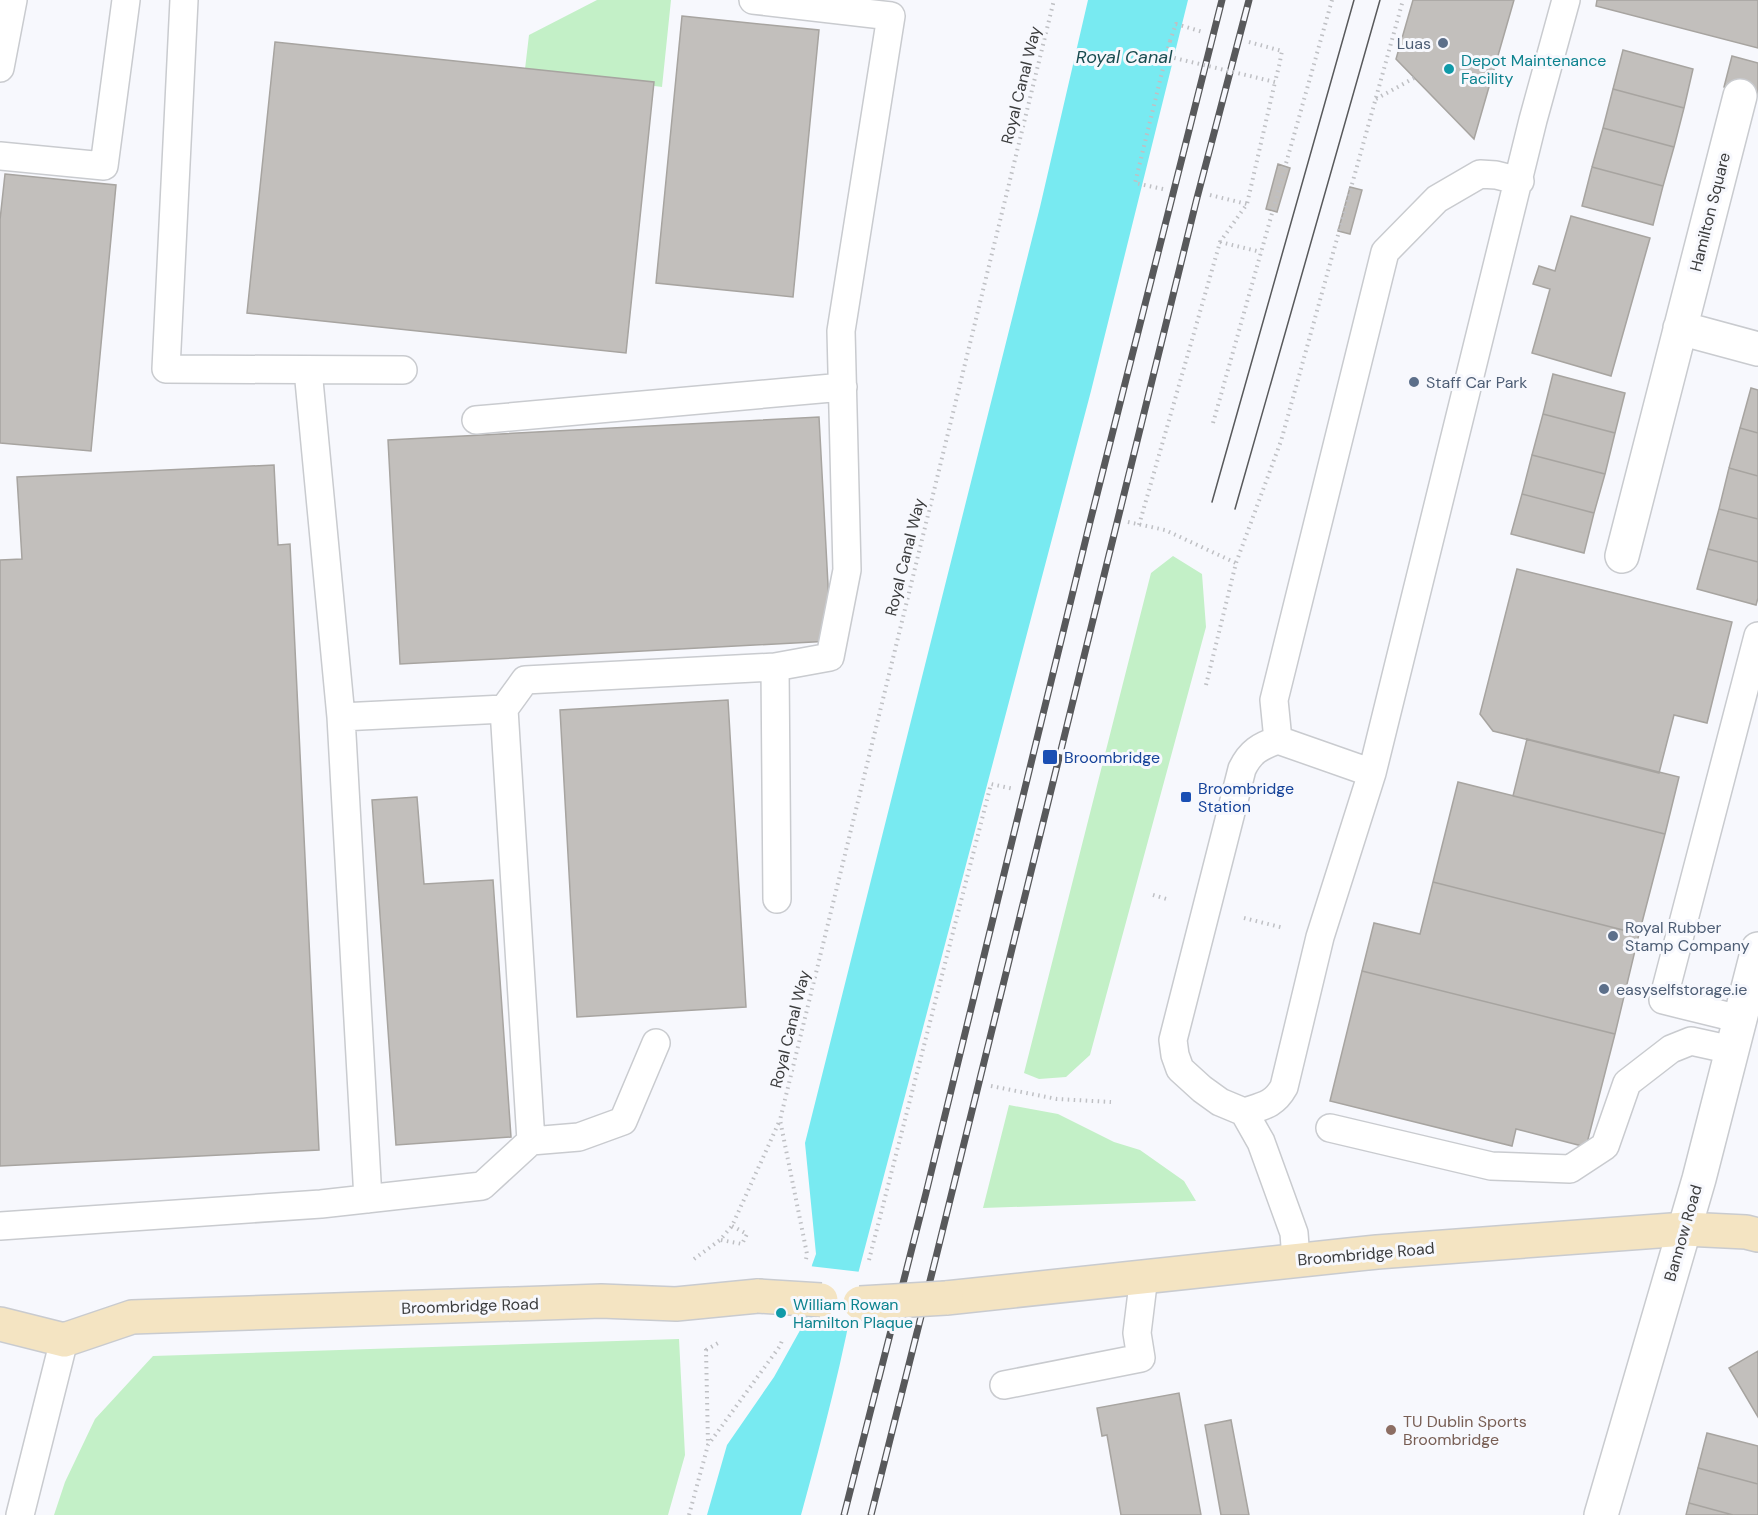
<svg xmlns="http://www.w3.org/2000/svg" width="1758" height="1515" font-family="'DM Sans',sans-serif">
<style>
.green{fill:#c3f0c7}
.water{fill:#78eaf1}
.pier{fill:#f7f8fd}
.building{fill:#c2bfbc;stroke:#a7a4a0;stroke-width:1.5}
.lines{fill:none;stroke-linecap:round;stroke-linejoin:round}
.lane-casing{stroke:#c9cbcf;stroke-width:30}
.street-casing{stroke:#c9cbcf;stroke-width:36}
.secondary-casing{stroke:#c9cbcf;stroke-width:36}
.path{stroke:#bfc0c4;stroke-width:4;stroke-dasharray:1.5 4.5;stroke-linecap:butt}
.lane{stroke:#fff;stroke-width:27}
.street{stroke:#fff;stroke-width:33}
.secondary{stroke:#f4e4c2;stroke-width:33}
.tram{stroke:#58595b;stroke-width:1.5}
.rail-casing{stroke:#58595b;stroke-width:7}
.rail{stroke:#f7f8fd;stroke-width:4.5;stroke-dasharray:14;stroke-linecap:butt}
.secondary-bridge-casing{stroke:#c9cbcf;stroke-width:36;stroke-linecap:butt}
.path-bridge{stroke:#bfc0c4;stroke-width:4;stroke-dasharray:1.5 4.5;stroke-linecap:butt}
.secondary-bridge{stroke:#f4e4c2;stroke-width:33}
.service-dot{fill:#5c6f8a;stroke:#f7f8fd;stroke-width:2}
.culture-dot{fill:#0f9aa8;stroke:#f7f8fd;stroke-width:2}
.transit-dot{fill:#1a4fb4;stroke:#f7f8fd;stroke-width:2}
.education-dot{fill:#8d6e63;stroke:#f7f8fd;stroke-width:2}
.labels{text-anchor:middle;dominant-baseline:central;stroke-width:6;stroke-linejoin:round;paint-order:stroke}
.service-label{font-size:16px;fill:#4e5e75;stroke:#f7f8fd;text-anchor:start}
.culture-label{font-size:16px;fill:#0d838f;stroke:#f7f8fd;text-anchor:start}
.street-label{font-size:16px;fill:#3c3d3e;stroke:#f7f8fd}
.transit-label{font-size:16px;fill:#164399;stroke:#f7f8fd;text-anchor:start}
.education-label{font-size:16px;fill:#785e54;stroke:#f7f8fd;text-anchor:start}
.water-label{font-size:18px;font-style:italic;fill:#184b4f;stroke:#f7f8fd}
</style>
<rect width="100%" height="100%" fill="#f7f8fd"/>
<!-- green -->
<path class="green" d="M 597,0 L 671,0 L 662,87 L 525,69 L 529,35 Z
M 1173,556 L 1202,574 L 1206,627 L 1090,1055 L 1066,1077 L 1039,1079 L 1024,1073 L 1151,573 Z
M 1009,1105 L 1058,1114 L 1114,1142 L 1140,1150 L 1184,1181 L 1196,1201 L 983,1208 Z
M 679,1339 L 685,1455 L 668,1515 L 54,1515 L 65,1482 L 95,1419 L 153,1356 Z"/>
<!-- water -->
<path class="water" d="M 1088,0 L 1188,0 L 1091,391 L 858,1274 C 844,1356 823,1435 801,1515 L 707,1515 L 727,1445 L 774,1377 L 803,1325 L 812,1265 L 816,1254 L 805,1143 L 1040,207 Z"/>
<!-- pier -->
<path class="pier" d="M 809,1266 L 861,1272 L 853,1323 L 800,1316 Z"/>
<!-- building -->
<path class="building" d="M 1413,0 L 1514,0 L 1474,139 L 1396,59 Z
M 1597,0 L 1758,0 L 1758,48 L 1596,6 Z
M 682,16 L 819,30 L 793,297 L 656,283 Z
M 275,42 L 654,82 L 626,353 L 247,313 Z
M 1623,50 L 1693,69 L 1684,108 L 1613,89 Z
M 1732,56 L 1758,63 L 1758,96 L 1724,87 Z
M 1613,89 L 1684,108 L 1674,147 L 1603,128 Z
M 1603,128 L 1674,147 L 1663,186 L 1592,167 Z
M 1278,164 L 1290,168 L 1277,212 L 1266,209 Z
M 1592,167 L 1663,186 L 1653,225 L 1582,206 Z
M 5,174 L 116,185 L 91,451 L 0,443 L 0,220 Z
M 1350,187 L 1362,190 L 1350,234 L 1338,231 Z
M 1571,216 L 1650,238 L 1611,376 L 1532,353 L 1550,289 L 1533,284 L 1539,266 L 1555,271 Z
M 1553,374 L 1625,393 L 1615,433 L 1543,414 Z
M 1751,388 L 1758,390 L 1758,433 L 1740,428 Z
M 1543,414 L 1615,433 L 1605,474 L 1532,455 Z
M 819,417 L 831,641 L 400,664 L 388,440 Z
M 1740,428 L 1758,433 L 1758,476 L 1729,468 Z
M 1532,455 L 1605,474 L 1594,513 L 1522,494 Z
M 274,465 L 278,545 L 290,544 L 319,1150 L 0,1166 L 0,560 L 22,559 L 17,477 Z
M 1729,468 L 1758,476 L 1758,519 L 1719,509 Z
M 1522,494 L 1594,513 L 1584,553 L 1511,534 Z
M 1719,509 L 1758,519 L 1758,562 L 1708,549 Z
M 1708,549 L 1758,562 L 1758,598 L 1756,605 L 1697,589 Z
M 1517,569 L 1732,622 L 1707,723 L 1674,715 L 1659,773 L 1493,731 L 1480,714 Z
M 728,700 L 746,1007 L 577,1017 L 560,710 Z
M 1527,739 L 1679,777 L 1665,834 L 1513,796 Z
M 1458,782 L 1665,834 L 1639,934 L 1433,882 Z
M 417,797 L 424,884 L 493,880 L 511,1137 L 396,1145 L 372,800 Z
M 1433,882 L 1639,934 L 1615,1034 L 1362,971 L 1374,923 L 1420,934 Z
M 1362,971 L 1615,1034 L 1586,1147 L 1516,1129 L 1512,1146 L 1330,1101 Z
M 1758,1351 L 1758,1417 L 1729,1368 Z
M 1179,1393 L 1201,1515 L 1121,1515 L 1107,1435 L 1102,1436 L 1097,1408 Z
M 1231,1420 L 1249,1515 L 1221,1515 L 1205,1425 Z
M 1707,1433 L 1758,1446 L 1758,1484 L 1698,1468 Z
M 1698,1468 L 1758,1484 L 1758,1515 L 1733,1515 L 1689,1503 Z
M 1689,1503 L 1733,1515 L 1686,1515 Z"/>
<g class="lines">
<defs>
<path id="lane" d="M 184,0 L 166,369 L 403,370
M 0,68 L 13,0
M 0,156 L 104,166 L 126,0
M 308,370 L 341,717 L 368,1199
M 476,420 L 843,387
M 775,667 L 777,899
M 504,709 L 525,680 L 775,667 L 830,657 L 847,570 L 841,331 L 891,16 L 753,0
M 1278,740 L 1274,700 L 1385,252 L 1437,199 L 1480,174 L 1496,175 L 1520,181
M 1372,773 L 1533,120 L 1566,0
M 1740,1019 L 1663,1000 L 1758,636
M 1244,1112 C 1263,1106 1274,1105 1284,1087 L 1320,937 L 1372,773 L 1278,740 C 1260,746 1250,752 1242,769 L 1173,1040 L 1175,1055 L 1180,1069 L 1202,1089 L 1220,1102 L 1244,1112 L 1261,1142 L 1294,1233 L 1296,1259
M 1330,1128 L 1491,1166 L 1570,1169 L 1605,1146 L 1627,1083 L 1671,1049 L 1691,1041 L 1732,1050
M 531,1141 L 579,1137 L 623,1121 L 656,1043
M 0,1226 L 321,1204 L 482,1186 L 531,1141 L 504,709 L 341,717
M 1004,1385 L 1141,1358 L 1137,1333 L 1144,1276
M 20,1515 L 64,1340"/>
<path id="street" d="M 1680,328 L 1758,349
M 1622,556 L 1740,96
M 1601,1515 L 1699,1179 L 1758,949"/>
<path id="secondary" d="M 946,1298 L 1377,1252 L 1685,1229 L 1746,1232 L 1758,1235
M 0,1324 L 64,1340 L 132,1317 L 601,1301 L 676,1304 L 758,1296"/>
</defs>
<!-- lane casing -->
<use href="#lane" class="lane-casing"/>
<!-- street casing -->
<use href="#street" class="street-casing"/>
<!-- secondary casing -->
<use href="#secondary" class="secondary-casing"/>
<!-- path -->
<path class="path" d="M 1170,41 L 1176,24 L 1203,32
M 1249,42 L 1282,51 L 1279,66
M 1376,99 L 1414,78
M 1163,189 L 1135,183 L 1166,56
M 1210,195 L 1247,204
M 1220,242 L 1261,252
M 1213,423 L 1332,0
M 1128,522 L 1165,530 L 1236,563
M 1139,525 L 1220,242 L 1247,204 L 1275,82
M 1206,685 L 1236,563 L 1281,441 L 1403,0
M 1153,895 L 1170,900
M 1244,918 L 1284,928
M 991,1086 L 1057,1099 L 1111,1102
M 721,1240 L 742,1244 L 747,1234 L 732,1226
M 694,1259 L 720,1240 L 732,1226 L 780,1120
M 806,1259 L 807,1254 L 780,1120 L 1054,0
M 869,1260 L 991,784 L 1014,789
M 706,1349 L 708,1444
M 706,1350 L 718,1343
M 689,1515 L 708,1445 L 780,1346 L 783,1338"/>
<!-- lane -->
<use href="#lane" class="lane"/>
<!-- street -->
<use href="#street" class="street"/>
<!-- secondary -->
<use href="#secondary" class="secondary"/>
<!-- tram -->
<path class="tram" d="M 1212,502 L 1354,0
M 1235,509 L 1380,0"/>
<defs>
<path id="rail" d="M 844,1515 L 926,1193 L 1090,522 L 1222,0
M 871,1515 L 936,1257 L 1197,198 L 1249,0"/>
</defs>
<!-- rail casing -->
<use href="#rail" class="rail-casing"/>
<!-- rail -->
<use href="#rail" class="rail"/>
<defs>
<path id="secondary-bridge" d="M 758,1296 L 821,1300
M 860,1303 L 946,1298"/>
</defs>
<!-- secondary-bridge casing -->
<use href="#secondary-bridge" class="secondary-bridge-casing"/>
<!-- path-bridge -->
<path class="path-bridge" d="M 1170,41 L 1166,56 L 1275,82 L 1279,66"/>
<!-- secondary-bridge -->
<use href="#secondary-bridge" class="secondary-bridge"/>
</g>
<!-- markers -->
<g class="service-dot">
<circle cx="1443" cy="43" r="6"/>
<circle cx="1414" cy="382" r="6"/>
<circle cx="1613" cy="936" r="6"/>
<circle cx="1604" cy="989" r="6"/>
</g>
<g class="culture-dot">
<circle cx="1449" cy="69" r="6"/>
<circle cx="781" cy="1313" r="6"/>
</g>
<g class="transit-dot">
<rect x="1042" y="749" width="16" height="16" rx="3"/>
<rect x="1180" y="791" width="12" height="12" rx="3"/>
</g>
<circle class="education-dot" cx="1391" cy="1430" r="6"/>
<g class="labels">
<!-- service labels -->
<g class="service-label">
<text x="1431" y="43" text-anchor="end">Luas</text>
<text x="1426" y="382">Staff Car Park</text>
<text x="1625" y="927">Royal Rubber<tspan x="1625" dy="18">Stamp Company</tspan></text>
<text x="1616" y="989">easyselfstorage.ie</text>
</g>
<!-- culture labels -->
<g class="culture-label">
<text x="1461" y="60">Depot Maintenance<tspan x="1461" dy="18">Facility</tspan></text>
<text x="793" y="1304">William Rowan<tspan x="793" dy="18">Hamilton Plaque</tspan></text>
</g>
<!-- street labels -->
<g class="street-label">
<text transform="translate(1021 85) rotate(-76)">Royal Canal Way</text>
<text transform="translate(1710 212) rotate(-76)">Hamilton Square</text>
<text transform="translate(905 557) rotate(-76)">Royal Canal Way</text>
<text transform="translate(790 1029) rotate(-76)">Royal Canal Way</text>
<text transform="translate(1683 1233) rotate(-74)">Bannow Road</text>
<text transform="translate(1366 1254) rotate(-5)">Broombridge Road</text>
<text transform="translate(470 1306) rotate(-2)">Broombridge Road</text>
</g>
<!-- transit labels -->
<g class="transit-label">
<text x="1064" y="757">Broombridge</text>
<text x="1198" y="788">Broombridge<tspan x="1198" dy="18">Station</tspan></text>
</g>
<!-- education labels -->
<g class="education-label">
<text x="1403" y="1421">TU Dublin Sports<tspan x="1403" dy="18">Broombridge</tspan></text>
</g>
<!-- water labels -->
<g class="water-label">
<text x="1124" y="57">Royal Canal</text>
</g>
</g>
</svg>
